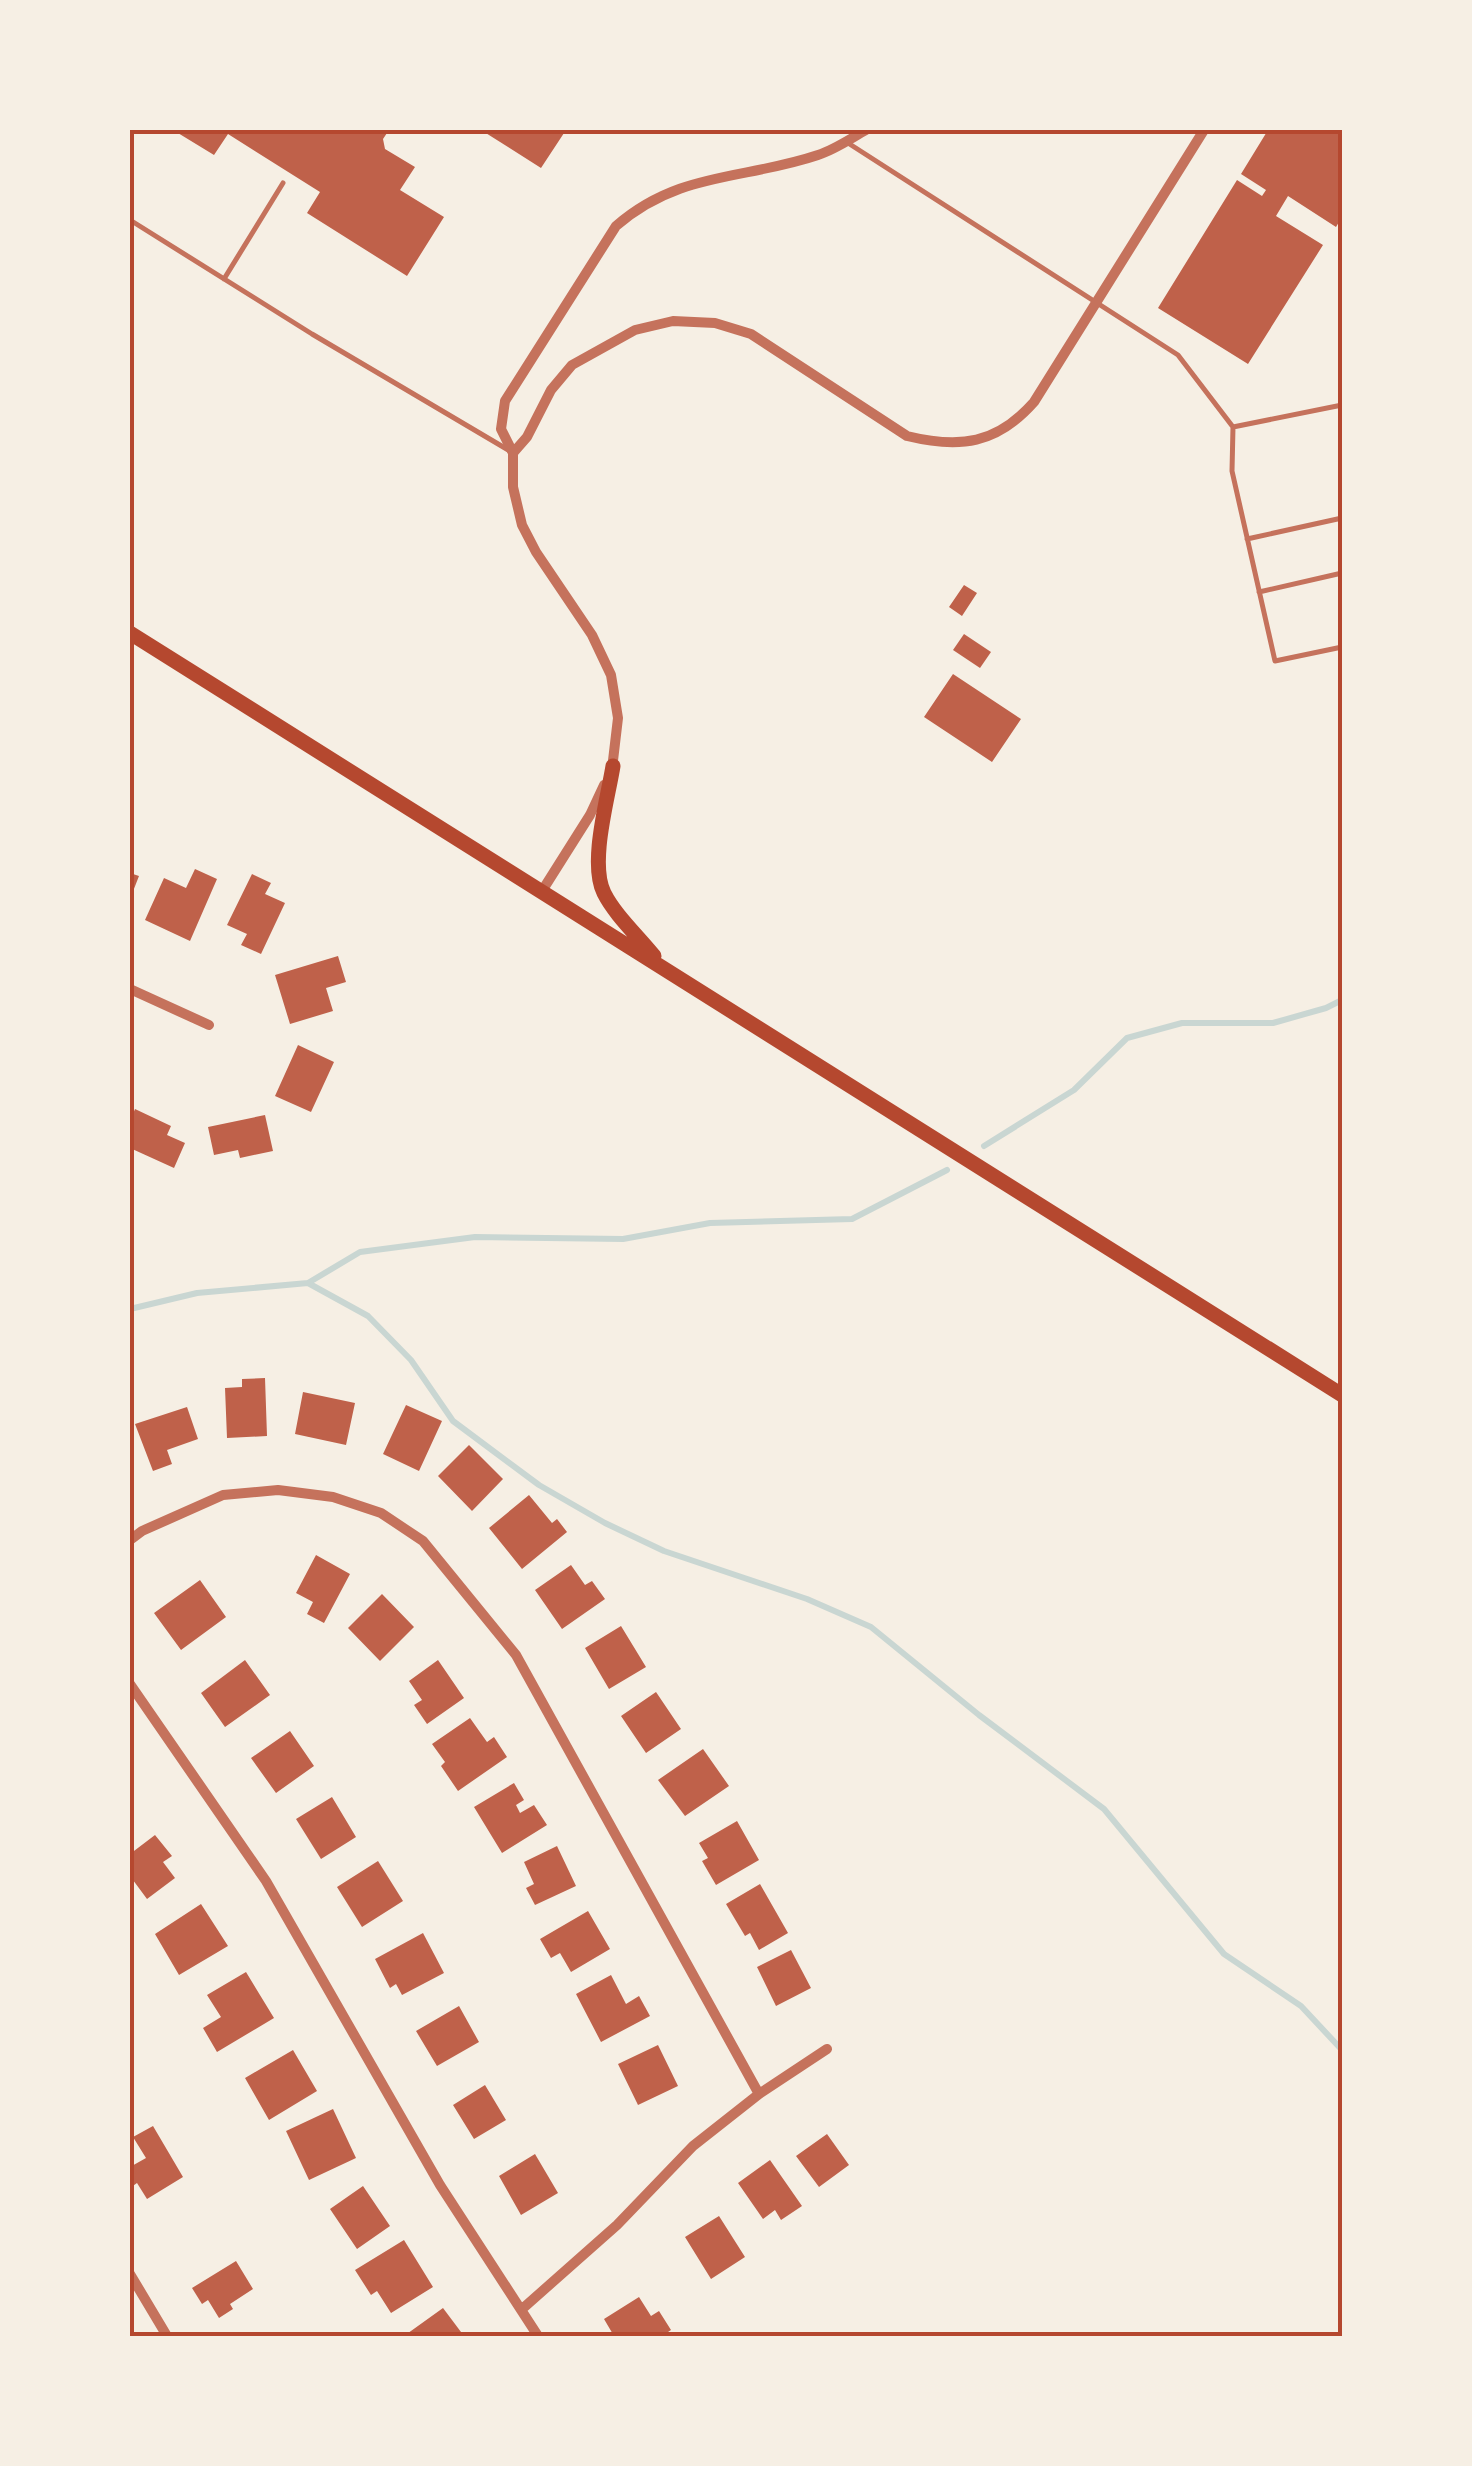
<svg xmlns="http://www.w3.org/2000/svg" width="1472" height="2466" font-family="Arial,sans-serif">
<style>
.lines{fill:none;stroke-linecap:round;stroke-linejoin:round}
.stream{stroke:#c9d6d2;stroke-width:6}
.building{fill:#bf614a}
.service{stroke:#c5725c;stroke-width:5}
.minor{stroke:#c5725c;stroke-width:10}
.primary{stroke:#b5482f;stroke-width:15}
.neatline{fill:none;stroke:#b5482f;stroke-width:4}
</style>
<rect width="100%" height="100%" fill="#f6efe4"/>
<g class="lines">
<!-- stream -->
<path class="stream" d="M 984,1146 L 1074,1090 L 1127,1038 L 1182,1023 L 1273,1023 L 1326,1008 L 1342,1000
M 308,1283 L 368,1316 L 411,1360 L 453,1421 L 539,1485 L 605,1523 L 664,1551 L 807,1599 L 871,1627 L 979,1715 L 1104,1809 L 1224,1954 L 1301,2006 L 1342,2050
M 130,1309 L 197,1293 L 308,1283 L 360,1252 L 475,1237 L 623,1239 L 710,1223 L 852,1219 L 947,1170"/>
</g>
<!-- building -->
<path class="building" d="M 173,130 L 389,130 L 383,139 L 385,149 L 415,167 L 400,190 L 444,217 L 407,276 L 307,213 L 320,192 L 228,134 L 214,155 Z
M 481,130 L 566,130 L 541,168 Z
M 1268,130 L 1342,130 L 1342,217 L 1336,227 L 1288,196 L 1276,216 L 1323,245 L 1248,364 L 1158,308 L 1237,180 L 1262,196 L 1266,190 L 1241,174 Z
M 964,585 L 977,593 L 962,616 L 949,607 Z
M 964,634 L 991,652 L 980,668 L 953,650 Z
M 953,674 L 1021,719 L 992,762 L 924,717 Z
M 195,869 L 217,879 L 190,941 L 145,920 L 164,878 L 186,888 Z
M 130,873 L 139,876 L 130,899 Z
M 252,874 L 271,883 L 265,894 L 285,903 L 261,954 L 241,945 L 247,934 L 227,925 Z
M 338,956 L 346,982 L 326,988 L 333,1011 L 290,1024 L 275,975 Z
M 298,1045 L 334,1062 L 311,1112 L 275,1096 Z
M 135,1109 L 171,1126 L 167,1135 L 185,1143 L 174,1168 L 130,1148 L 130,1121 Z
M 265,1115 L 273,1151 L 240,1158 L 238,1150 L 214,1155 L 208,1127 Z
M 265,1378 L 267,1436 L 227,1438 L 225,1388 L 242,1387 L 242,1379 Z
M 303,1392 L 355,1403 L 346,1445 L 295,1434 Z
M 406,1405 L 442,1421 L 419,1471 L 383,1454 Z
M 187,1407 L 198,1439 L 167,1450 L 172,1464 L 153,1471 L 135,1424 Z
M 469,1445 L 503,1479 L 472,1511 L 438,1476 Z
M 529,1495 L 552,1523 L 557,1519 L 567,1532 L 522,1569 L 489,1528 Z
M 316,1555 L 350,1574 L 324,1623 L 307,1614 L 313,1602 L 296,1593 Z
M 571,1565 L 585,1585 L 592,1581 L 605,1599 L 562,1629 L 535,1590 Z
M 200,1580 L 226,1617 L 181,1650 L 154,1613 Z
M 382,1594 L 414,1627 L 380,1661 L 348,1628 Z
M 621,1626 L 646,1667 L 609,1689 L 585,1648 Z
M 245,1660 L 270,1695 L 225,1727 L 201,1693 Z
M 438,1660 L 464,1698 L 427,1724 L 414,1705 L 422,1700 L 409,1681 Z
M 656,1692 L 681,1729 L 646,1753 L 621,1716 Z
M 470,1718 L 487,1742 L 494,1737 L 507,1757 L 458,1791 L 441,1766 L 445,1762 L 432,1744 Z
M 290,1731 L 314,1766 L 276,1793 L 251,1758 Z
M 703,1749 L 729,1786 L 685,1816 L 658,1780 Z
M 514,1783 L 524,1800 L 516,1805 L 520,1813 L 534,1805 L 547,1825 L 502,1853 L 474,1807 Z
M 332,1797 L 356,1837 L 321,1859 L 296,1819 Z
M 737,1821 L 759,1860 L 716,1885 L 702,1861 L 708,1858 L 699,1843 Z
M 155,1835 L 172,1856 L 163,1862 L 175,1878 L 147,1899 L 130,1876 L 130,1854 Z
M 557,1846 L 576,1886 L 535,1905 L 526,1888 L 534,1884 L 524,1862 Z
M 378,1861 L 403,1901 L 362,1927 L 337,1887 Z
M 760,1884 L 788,1933 L 759,1950 L 750,1933 L 745,1936 L 726,1904 Z
M 201,1904 L 228,1946 L 179,1975 L 155,1934 Z
M 588,1911 L 610,1949 L 571,1972 L 560,1953 L 551,1958 L 540,1939 Z
M 423,1933 L 444,1973 L 402,1995 L 396,1984 L 390,1988 L 375,1959 Z
M 791,1950 L 811,1988 L 776,2006 L 757,1967 Z
M 246,1972 L 274,2018 L 217,2052 L 203,2028 L 221,2017 L 207,1995 Z
M 611,1975 L 626,2004 L 639,1996 L 650,2016 L 601,2042 L 576,1994 Z
M 459,2006 L 479,2042 L 437,2066 L 416,2031 Z
M 658,2045 L 678,2086 L 638,2105 L 618,2064 Z
M 293,2050 L 317,2091 L 269,2120 L 245,2078 Z
M 485,2085 L 506,2120 L 474,2139 L 453,2105 Z
M 333,2109 L 356,2158 L 309,2180 L 286,2131 Z
M 153,2126 L 183,2177 L 147,2199 L 137,2183 L 130,2188 L 130,2167 L 146,2158 L 133,2137 Z
M 827,2134 L 849,2165 L 819,2187 L 796,2156 Z
M 535,2154 L 558,2193 L 521,2215 L 499,2176 Z
M 770,2160 L 802,2206 L 781,2220 L 775,2210 L 763,2219 L 738,2183 Z
M 363,2186 L 390,2226 L 357,2249 L 330,2209 Z
M 719,2216 L 745,2257 L 711,2279 L 685,2237 Z
M 404,2240 L 433,2287 L 391,2313 L 377,2291 L 371,2295 L 355,2270 Z
M 236,2261 L 253,2289 L 230,2304 L 233,2309 L 219,2318 L 208,2300 L 202,2304 L 192,2288 Z
M 639,2297 L 651,2316 L 659,2311 L 671,2330 L 662,2336 L 614,2336 L 604,2319 Z
M 443,2308 L 464,2336 L 404,2336 Z"/>
<g class="lines">
<!-- service -->
<path class="service" d="M 848,143 L 1178,355 L 1233,427 L 1342,405
M 130,220 L 312,334 L 510,451
M 224,279 L 283,183
M 1233,427 L 1232,471 L 1275,661 L 1342,647
M 1247,539 L 1342,518
M 1259,592 L 1342,573"/>
<!-- minor -->
<path class="minor" d="M 513,453 L 527,437 L 551,390 L 572,365 L 635,330 L 673,321 L 715,323 L 751,334 L 907,436 C 960,449 997,444 1034,402 L 1204,130
M 612,769 L 618,718 L 611,675 L 592,635 L 536,552 L 522,525 L 513,487 L 513,453 L 501,429 L 505,401 L 616,226 C 679,171 744,180 818,155 C 834,150 850,139 866,130
M 542,891 L 590,815 L 604,785
M 130,989 L 209,1025
M 130,1540 L 142,1531 L 223,1495 L 278,1490 L 333,1497 L 381,1513 L 423,1541 L 516,1655 L 759,2094
M 130,1684 L 266,1881 L 440,2185 L 538,2336
M 130,2274 L 167,2336
M 521,2310 L 617,2225 L 693,2146 L 759,2094 L 827,2049"/>
<!-- primary -->
<path class="primary" d="M 130,633 L 1342,1395
M 613,766 C 608,798 589,863 604,893 C 615,915 638,936 654,956"/>
</g>
<!-- border -->
<rect width="1472" height="2466" fill="none" stroke="#f6efe4" stroke-width="265"/>
<rect x="132" y="132" width="1208" height="2202" class="neatline"/>
</svg>
